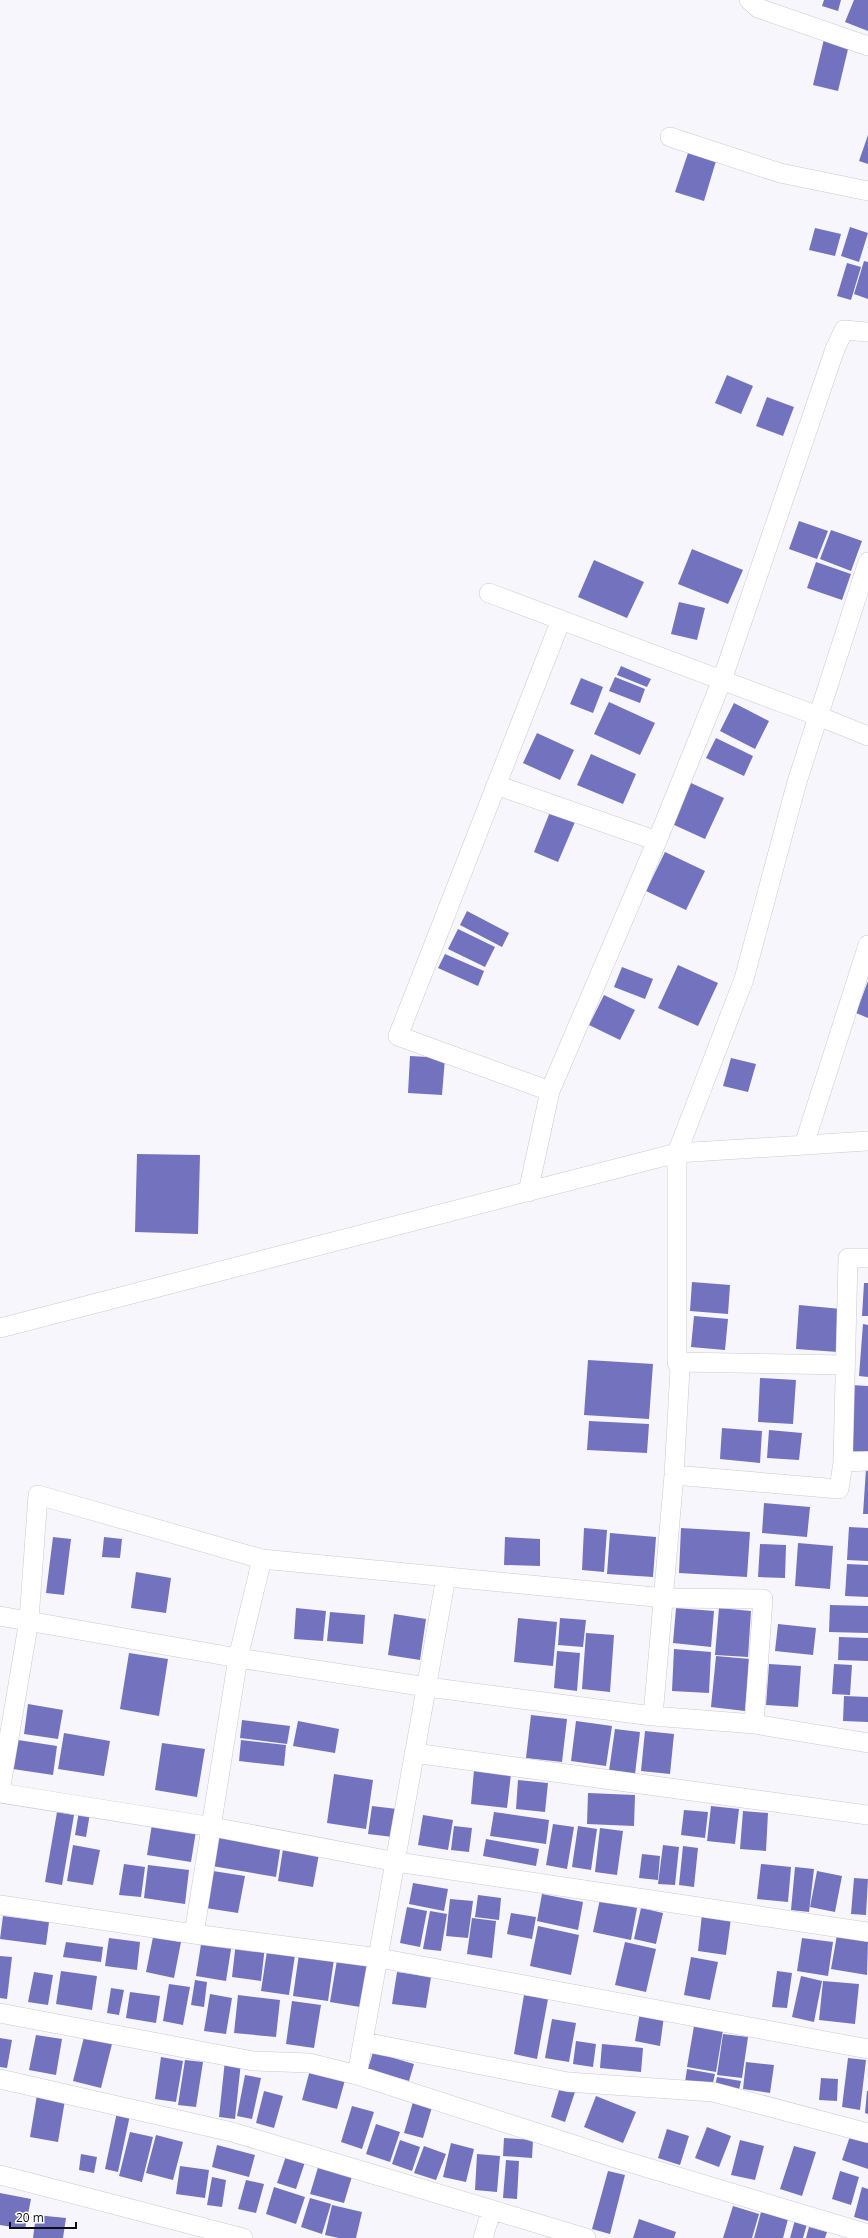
<svg xmlns="http://www.w3.org/2000/svg" width="868" height="2238" font-family="'Open Sans',sans-serif">
<style>
.building{fill:#7372bf}
.lines{fill:none;stroke-linecap:round;stroke-linejoin:round}
.street-casing{stroke:#c9cad0;stroke-width:20}
.street{stroke:#fff;stroke-width:19}
</style>
<rect width="100%" height="100%" fill="#f6f6fc"/>
<!-- building -->
<path class="building" d="M 824,0 L 841,0 L 838,11 L 822,6 Z
M 854,0 L 868,0 L 868,31 L 845,22 Z
M 824,39 L 849,45 L 838,91 L 813,85 Z
M 868,135 L 868,164 L 859,161 Z
M 688,153 L 716,161 L 704,201 L 675,192 Z
M 850,227 L 868,233 L 859,262 L 841,256 Z
M 815,228 L 841,234 L 835,256 L 809,250 Z
M 864,261 L 868,262 L 868,299 L 854,294 Z
M 847,263 L 861,267 L 851,300 L 837,296 Z
M 727,375 L 753,386 L 741,414 L 715,403 Z
M 767,397 L 794,407 L 783,436 L 756,426 Z
M 799,521 L 828,531 L 817,559 L 789,549 Z
M 831,530 L 862,541 L 851,571 L 820,559 Z
M 692,549 L 743,570 L 728,604 L 678,584 Z
M 594,560 L 644,582 L 627,618 L 578,597 Z
M 816,562 L 851,574 L 842,600 L 807,588 Z
M 679,602 L 705,608 L 697,640 L 671,634 Z
M 621,666 L 651,679 L 647,687 L 617,675 Z
M 615,677 L 645,689 L 640,703 L 609,691 Z
M 581,678 L 603,687 L 593,713 L 570,704 Z
M 609,702 L 655,723 L 640,755 L 594,734 Z
M 734,703 L 769,721 L 755,749 L 720,731 Z
M 537,733 L 574,750 L 560,780 L 523,763 Z
M 716,738 L 753,756 L 744,776 L 706,758 Z
M 591,754 L 636,774 L 623,804 L 577,785 Z
M 691,783 L 724,798 L 705,839 L 672,824 Z
M 550,812 L 575,822 L 558,862 L 534,852 Z
M 665,852 L 705,871 L 686,910 L 646,891 Z
M 467,911 L 509,933 L 502,947 L 460,925 Z
M 458,929 L 495,947 L 485,967 L 448,949 Z
M 445,954 L 484,971 L 478,986 L 438,968 Z
M 678,965 L 718,983 L 698,1026 L 658,1008 Z
M 622,967 L 653,979 L 645,999 L 614,987 Z
M 868,981 L 868,1018 L 856,1013 Z
M 604,995 L 635,1010 L 620,1040 L 589,1025 Z
M 410,1056 L 445,1058 L 442,1095 L 408,1093 Z
M 731,1058 L 756,1064 L 748,1092 L 723,1086 Z
M 137,1154 L 200,1155 L 198,1234 L 135,1232 Z
M 692,1282 L 730,1285 L 728,1314 L 690,1311 Z
M 864,1283 L 868,1283 L 868,1316 L 862,1316 Z
M 799,1305 L 841,1309 L 838,1352 L 796,1349 Z
M 694,1316 L 728,1319 L 725,1350 L 691,1347 Z
M 863,1324 L 868,1325 L 868,1377 L 859,1376 Z
M 588,1360 L 653,1364 L 649,1419 L 584,1415 Z
M 760,1378 L 796,1380 L 793,1424 L 758,1422 Z
M 851,1385 L 868,1386 L 868,1452 L 848,1451 Z
M 589,1421 L 649,1424 L 647,1453 L 587,1450 Z
M 722,1428 L 762,1431 L 760,1463 L 720,1459 Z
M 769,1430 L 802,1433 L 799,1460 L 767,1458 Z
M 866,1469 L 868,1469 L 868,1514 L 863,1514 Z
M 764,1503 L 810,1507 L 807,1537 L 762,1533 Z
M 849,1527 L 868,1528 L 868,1561 L 847,1560 Z
M 584,1528 L 607,1530 L 604,1572 L 582,1570 Z
M 681,1528 L 750,1532 L 747,1577 L 679,1573 Z
M 610,1533 L 656,1537 L 653,1577 L 607,1574 Z
M 53,1537 L 71,1539 L 64,1595 L 46,1593 Z
M 104,1537 L 122,1539 L 120,1558 L 102,1557 Z
M 505,1537 L 540,1539 L 540,1566 L 504,1565 Z
M 798,1543 L 833,1546 L 830,1589 L 795,1586 Z
M 760,1544 L 786,1545 L 785,1578 L 758,1577 Z
M 847,1564 L 868,1565 L 868,1597 L 845,1596 Z
M 136,1572 L 171,1578 L 166,1613 L 131,1608 Z
M 830,1605 L 868,1606 L 868,1633 L 829,1632 Z
M 296,1608 L 326,1611 L 323,1641 L 294,1639 Z
M 676,1608 L 714,1611 L 711,1647 L 673,1643 Z
M 719,1608 L 751,1611 L 748,1657 L 715,1655 Z
M 330,1612 L 365,1615 L 363,1644 L 327,1641 Z
M 394,1614 L 426,1619 L 420,1660 L 388,1655 Z
M 518,1618 L 557,1622 L 553,1666 L 514,1662 Z
M 560,1618 L 586,1620 L 583,1647 L 558,1645 Z
M 778,1624 L 816,1628 L 813,1655 L 775,1651 Z
M 586,1633 L 614,1635 L 610,1692 L 582,1689 Z
M 839,1637 L 868,1638 L 868,1661 L 838,1660 Z
M 674,1649 L 711,1652 L 709,1693 L 672,1691 Z
M 557,1651 L 580,1653 L 577,1691 L 554,1688 Z
M 129,1653 L 168,1659 L 159,1716 L 120,1709 Z
M 716,1656 L 750,1659 L 745,1711 L 711,1707 Z
M 769,1664 L 801,1666 L 798,1707 L 766,1705 Z
M 834,1664 L 852,1665 L 850,1695 L 832,1694 Z
M 844,1696 L 868,1697 L 868,1722 L 843,1721 Z
M 28,1704 L 63,1710 L 58,1739 L 24,1734 Z
M 531,1715 L 567,1719 L 562,1762 L 526,1758 Z
M 242,1720 L 290,1726 L 287,1744 L 240,1738 Z
M 298,1721 L 339,1729 L 335,1753 L 293,1746 Z
M 576,1721 L 612,1726 L 606,1766 L 571,1761 Z
M 615,1729 L 640,1732 L 635,1774 L 609,1771 Z
M 645,1731 L 674,1734 L 670,1774 L 641,1771 Z
M 64,1733 L 110,1741 L 104,1776 L 58,1769 Z
M 18,1740 L 57,1746 L 53,1775 L 13,1769 Z
M 241,1740 L 286,1745 L 284,1766 L 239,1761 Z
M 162,1743 L 205,1749 L 197,1797 L 155,1790 Z
M 474,1770 L 511,1774 L 507,1808 L 471,1804 Z
M 334,1774 L 373,1780 L 366,1829 L 327,1823 Z
M 518,1780 L 548,1783 L 545,1812 L 516,1809 Z
M 588,1793 L 635,1795 L 634,1826 L 587,1824 Z
M 372,1806 L 397,1809 L 393,1837 L 368,1834 Z
M 711,1806 L 739,1809 L 735,1844 L 707,1841 Z
M 684,1810 L 708,1812 L 705,1838 L 681,1835 Z
M 79,1811 L 90,1813 L 86,1837 L 75,1835 Z
M 743,1811 L 768,1813 L 766,1851 L 740,1849 Z
M 57,1812 L 74,1815 L 62,1885 L 45,1882 Z
M 494,1812 L 549,1820 L 546,1844 L 490,1836 Z
M 423,1815 L 453,1820 L 448,1850 L 418,1845 Z
M 153,1818 L 197,1825 L 191,1862 L 147,1855 Z
M 553,1824 L 574,1827 L 567,1869 L 546,1865 Z
M 454,1826 L 472,1828 L 469,1852 L 451,1850 Z
M 578,1826 L 597,1829 L 591,1870 L 572,1867 Z
M 600,1828 L 623,1831 L 617,1875 L 595,1872 Z
M 217,1834 L 281,1844 L 276,1877 L 212,1866 Z
M 486,1839 L 539,1849 L 536,1866 L 483,1856 Z
M 73,1845 L 100,1850 L 93,1885 L 67,1881 Z
M 663,1845 L 679,1847 L 675,1885 L 658,1884 Z
M 683,1846 L 698,1848 L 694,1887 L 679,1885 Z
M 283,1849 L 319,1854 L 313,1887 L 278,1881 Z
M 642,1854 L 660,1856 L 658,1880 L 639,1878 Z
M 124,1864 L 145,1867 L 141,1897 L 119,1895 Z
M 761,1864 L 791,1867 L 788,1902 L 757,1899 Z
M 148,1865 L 189,1870 L 185,1904 L 144,1898 Z
M 795,1867 L 814,1869 L 809,1912 L 791,1910 Z
M 213,1871 L 245,1876 L 238,1913 L 206,1908 Z
M 817,1871 L 842,1876 L 835,1912 L 810,1907 Z
M 854,1878 L 868,1879 L 866,1915 L 851,1914 Z
M 413,1883 L 448,1889 L 444,1911 L 409,1904 Z
M 542,1894 L 583,1902 L 578,1930 L 537,1921 Z
M 478,1895 L 501,1898 L 499,1920 L 475,1917 Z
M 450,1899 L 473,1901 L 468,1938 L 446,1936 Z
M 600,1899 L 637,1908 L 631,1940 L 593,1932 Z
M 407,1907 L 427,1911 L 420,1947 L 400,1943 Z
M 641,1908 L 663,1913 L 656,1944 L 634,1939 Z
M 430,1911 L 447,1914 L 441,1951 L 423,1949 Z
M 511,1913 L 536,1917 L 532,1939 L 507,1934 Z
M 702,1914 L 731,1918 L 726,1955 L 698,1951 Z
M 3,1916 L 49,1922 L 46,1945 L 0,1939 Z
M 472,1918 L 496,1921 L 492,1958 L 467,1954 Z
M 538,1926 L 579,1935 L 571,1975 L 530,1966 Z
M 837,1935 L 868,1940 L 867,1975 L 831,1969 Z
M 153,1937 L 181,1942 L 174,1978 L 146,1972 Z
M 109,1938 L 140,1942 L 137,1970 L 105,1966 Z
M 202,1938 L 232,1943 L 226,1981 L 196,1976 Z
M 802,1938 L 833,1942 L 828,1976 L 797,1971 Z
M 66,1942 L 103,1947 L 101,1962 L 63,1957 Z
M 236,1942 L 265,1946 L 261,1981 L 232,1977 Z
M 625,1942 L 656,1949 L 646,1992 L 615,1985 Z
M 267,1951 L 295,1955 L 289,1995 L 261,1991 Z
M 299,1954 L 334,1959 L 328,2001 L 293,1996 Z
M 0,1956 L 12,1957 L 7,1999 L 0,1998 Z
M 691,1957 L 718,1962 L 710,2000 L 684,1995 Z
M 337,1960 L 367,1966 L 360,2007 L 330,2002 Z
M 61,1971 L 97,1976 L 92,2010 L 56,2004 Z
M 777,1971 L 792,1973 L 787,2008 L 772,2007 Z
M 34,1972 L 53,1975 L 48,2005 L 28,2002 Z
M 397,1972 L 431,1977 L 426,2008 L 392,2004 Z
M 801,1976 L 822,1981 L 814,2022 L 792,2017 Z
M 195,1980 L 207,1982 L 204,2007 L 191,2005 Z
M 823,1981 L 859,1984 L 855,2024 L 819,2020 Z
M 169,1984 L 190,1987 L 183,2025 L 163,2021 Z
M 111,1988 L 124,1990 L 119,2015 L 107,2013 Z
M 130,1992 L 160,1996 L 156,2023 L 126,2018 Z
M 210,1994 L 232,1998 L 226,2034 L 204,2031 Z
M 238,1995 L 280,2000 L 276,2037 L 234,2033 Z
M 524,1995 L 548,1999 L 537,2059 L 514,2054 Z
M 292,2001 L 321,2005 L 314,2048 L 286,2044 Z
M 640,2012 L 664,2016 L 660,2046 L 635,2041 Z
M 552,2019 L 576,2023 L 569,2062 L 545,2058 Z
M 694,2026 L 723,2030 L 716,2072 L 687,2067 Z
M 723,2034 L 748,2037 L 742,2078 L 717,2075 Z
M 36,2035 L 62,2039 L 56,2075 L 29,2070 Z
M 84,2037 L 112,2044 L 101,2088 L 73,2081 Z
M 0,2038 L 12,2040 L 7,2068 L 0,2067 Z
M 576,2041 L 596,2044 L 593,2067 L 573,2064 Z
M 602,2044 L 643,2048 L 641,2072 L 600,2068 Z
M 373,2052 L 414,2064 L 409,2081 L 368,2069 Z
M 161,2057 L 183,2061 L 176,2102 L 155,2099 Z
M 848,2058 L 866,2060 L 860,2110 L 842,2107 Z
M 185,2060 L 203,2062 L 196,2107 L 178,2105 Z
M 225,2060 L 241,2062 L 235,2119 L 219,2117 Z
M 746,2062 L 774,2065 L 770,2093 L 743,2089 Z
M 687,2069 L 715,2074 L 712,2087 L 685,2082 Z
M 310,2070 L 345,2080 L 337,2109 L 302,2100 Z
M 245,2075 L 261,2078 L 252,2119 L 237,2116 Z
M 717,2077 L 741,2081 L 739,2090 L 715,2086 Z
M 821,2078 L 838,2079 L 837,2101 L 819,2100 Z
M 560,2087 L 575,2092 L 565,2122 L 551,2117 Z
M 264,2091 L 283,2096 L 274,2128 L 256,2123 Z
M 867,2091 L 868,2091 L 868,2114 L 865,2113 Z
M 37,2095 L 65,2100 L 58,2142 L 30,2137 Z
M 596,2096 L 636,2112 L 623,2143 L 584,2127 Z
M 413,2102 L 432,2107 L 423,2138 L 404,2133 Z
M 352,2106 L 374,2112 L 362,2149 L 341,2142 Z
M 117,2112 L 130,2115 L 118,2172 L 105,2169 Z
M 376,2124 L 400,2132 L 390,2162 L 366,2154 Z
M 707,2127 L 731,2136 L 719,2167 L 695,2158 Z
M 667,2129 L 689,2136 L 680,2165 L 658,2158 Z
M 852,2130 L 868,2135 L 868,2169 L 842,2160 Z
M 130,2132 L 153,2137 L 142,2182 L 119,2176 Z
M 156,2135 L 183,2142 L 173,2180 L 146,2173 Z
M 504,2138 L 533,2140 L 532,2158 L 503,2156 Z
M 400,2140 L 420,2147 L 412,2171 L 392,2164 Z
M 740,2140 L 764,2146 L 755,2180 L 731,2175 Z
M 451,2143 L 474,2149 L 466,2182 L 443,2177 Z
M 217,2145 L 255,2155 L 249,2177 L 212,2167 Z
M 424,2146 L 446,2154 L 436,2180 L 414,2173 Z
M 794,2146 L 816,2152 L 802,2196 L 780,2189 Z
M 81,2154 L 97,2157 L 94,2173 L 79,2170 Z
M 477,2154 L 500,2156 L 497,2192 L 475,2190 Z
M 286,2156 L 305,2162 L 296,2189 L 277,2183 Z
M 506,2160 L 519,2161 L 517,2199 L 503,2198 Z
M 319,2164 L 353,2173 L 344,2203 L 310,2194 Z
M 180,2166 L 209,2170 L 205,2198 L 176,2194 Z
M 608,2171 L 625,2175 L 610,2234 L 592,2229 Z
M 840,2171 L 859,2177 L 851,2205 L 832,2199 Z
M 212,2177 L 226,2180 L 222,2207 L 207,2205 Z
M 246,2180 L 264,2184 L 256,2213 L 238,2209 Z
M 274,2187 L 305,2197 L 296,2224 L 266,2214 Z
M 862,2187 L 868,2189 L 868,2221 L 854,2217 Z
M 0,2193 L 31,2199 L 25,2229 L 0,2225 Z
M 310,2198 L 331,2204 L 322,2234 L 301,2227 Z
M 332,2205 L 362,2212 L 356,2238 L 339,2238 L 325,2235 Z
M 733,2206 L 759,2214 L 752,2238 L 723,2238 Z
M 761,2212 L 788,2219 L 783,2238 L 754,2238 Z
M 36,2215 L 66,2218 L 63,2238 L 33,2238 Z
M 639,2219 L 676,2232 L 674,2238 L 633,2238 Z
M 795,2220 L 807,2224 L 803,2238 L 790,2238 Z
M 809,2227 L 827,2232 L 825,2238 L 806,2238 Z"/>
<g class="lines">
<defs>
<path id="street" d="M 749,0 L 758,8 L 868,46
M 670,137 L 780,173 L 868,191
M 489,593 L 818,716 L 868,736
M 496,785 L 657,841
M 550,1091 L 398,1036 L 561,620
M 804,1145 L 868,945
M 528,1192 L 550,1091 L 657,841 L 722,680 L 835,349 L 844,330 L 868,332
M 0,1328 L 677,1153 L 868,1141
M 677,1362 L 845,1365
M 843,1462 L 868,1461
M 674,1475 L 839,1489 L 843,1462 L 848,1258 L 868,1258
M 0,1616 L 238,1658 L 427,1687 L 653,1716 L 754,1724 L 868,1743
M 653,1716 L 674,1475 L 680,1369 L 677,1362 L 677,1153 L 744,979 L 797,782 L 868,562
M 414,1753 L 868,1815
M 0,1791 L 29,1620 L 38,1495 L 262,1559 L 665,1598 L 763,1599 L 754,1724
M 0,1793 L 213,1827 L 397,1862 L 868,1932
M 0,1905 L 194,1934 L 379,1958 L 868,2049
M 194,1934 L 238,1658 L 262,1559
M 0,2013 L 253,2061 L 309,2063 L 357,2075 L 615,2158 L 868,2234
M 364,2042 L 568,2082 L 713,2092 L 868,2133
M 357,2075 L 446,1577
M 0,2079 L 232,2132 L 586,2238
M 0,2175 L 243,2238
M 483,2238 L 491,2211"/>
</defs>
<!-- street casing -->
<use href="#street" class="street-casing"/>
<!-- street -->
<use href="#street" class="street"/>
</g>
<!-- scale -->
<path d="M10 2222v6h66v-6" fill="none" stroke="#0e0e10" stroke-width="2"/>
<text x="16" y="2222" font-size="12" fill="#0e0e10" stroke="#ffffff" stroke-width="3" paint-order="stroke">20 m</text>
</svg>
